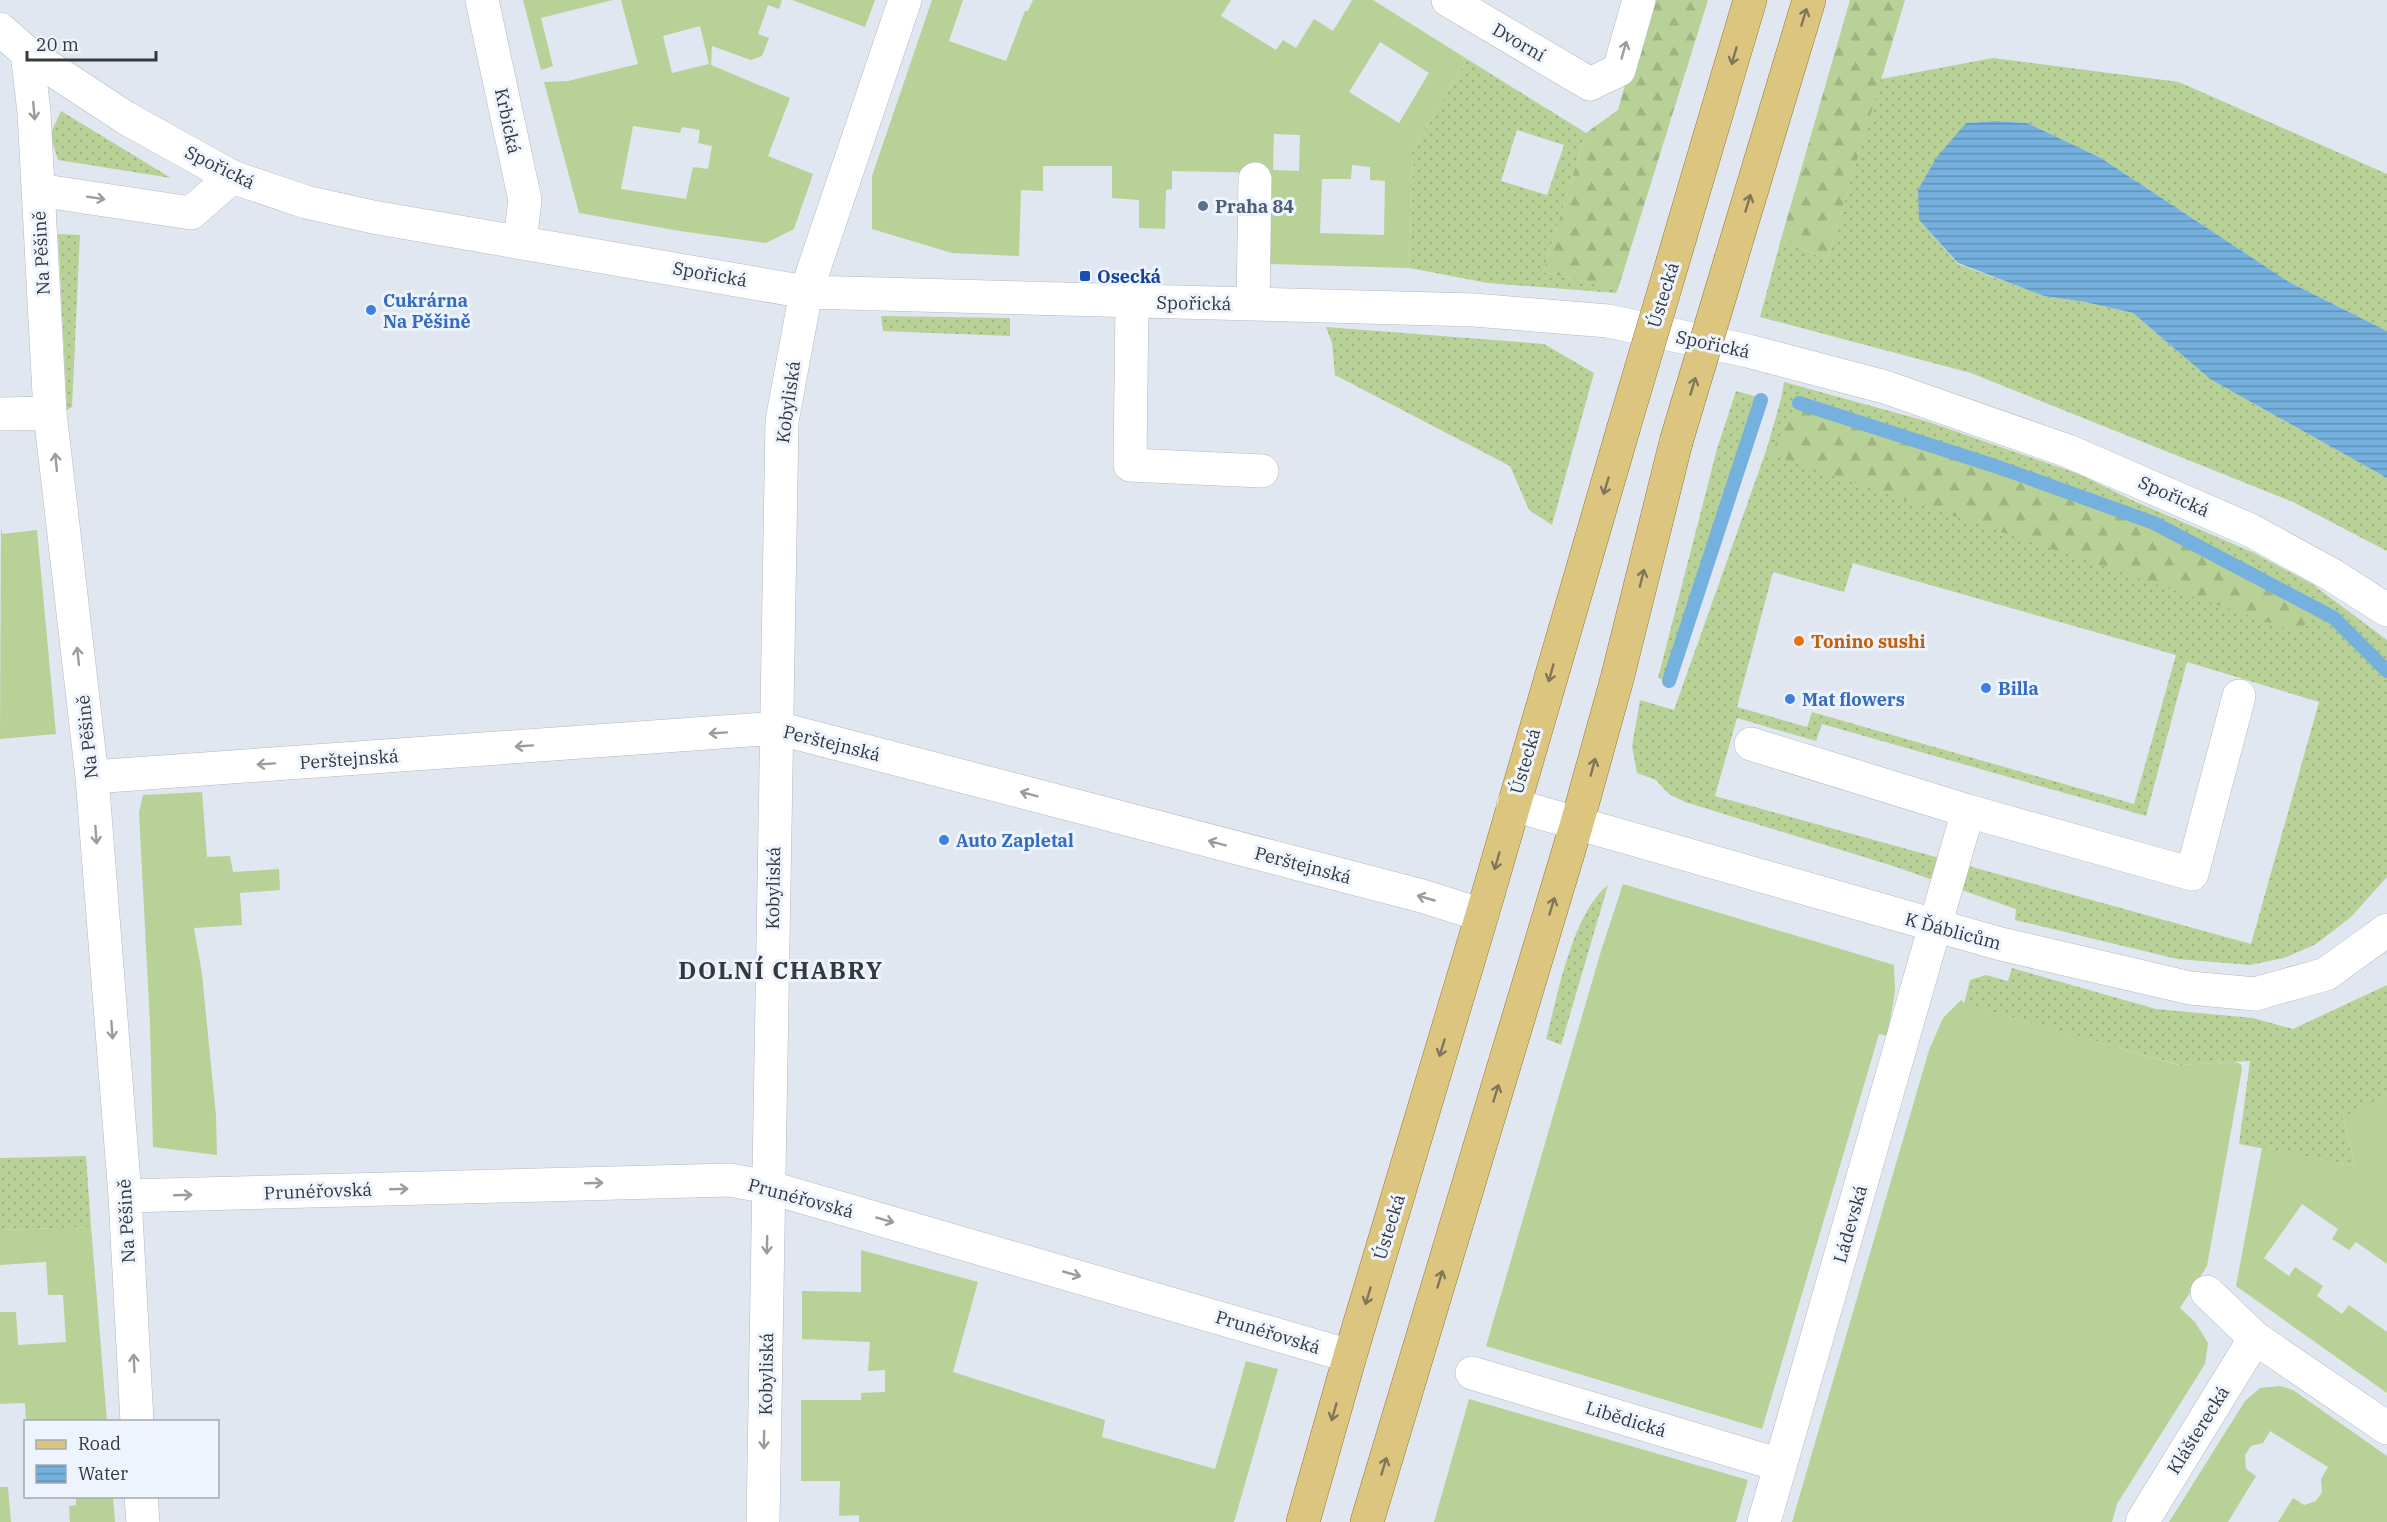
<svg xmlns="http://www.w3.org/2000/svg" width="2387" height="1522" font-family="'IBM Plex Serif',serif">
<style>
.grass{fill:url(#grass-dots);fill-rule:evenodd}
.forest{fill:url(#forest-firs)}
.garden{fill:#b8d196;fill-rule:evenodd}
.water{fill:url(#water-rules)}
.lines{fill:none;stroke-linecap:round;stroke-linejoin:round}
.stream{stroke:#75b1de;stroke-width:14}
.minor-casing{stroke:#b3b9c2;stroke-width:34}
.major-casing{stroke:#937a30;stroke-width:34}
.minor{stroke:#fff;stroke-width:33}
.major{stroke:#dcc57f;stroke-width:33}
.major-bridge-casing{stroke:#937a30;stroke-width:34;stroke-linecap:butt}
.major-bridge{stroke:#dcc57f;stroke-width:33}
.oneway{stroke:#80775a}
.oneway2{stroke:#9a9c9e}
.service-dot{fill:#5c6f8a;stroke:#edf4fe;stroke-width:2}
.transit-dot{fill:#1a4fb4;stroke:#edf4fe;stroke-width:2}
.shop-dot{fill:#3f7fe0;stroke:#edf4fe;stroke-width:2}
.food-dot{fill:#e8710a;stroke:#edf4fe;stroke-width:2}
.labels{text-anchor:middle;dominant-baseline:central;stroke-width:6;stroke-linejoin:round;paint-order:stroke}
.street-label{font-size:18px;fill:#35383c;stroke:#edf4fe}
.service-label{font-size:18px;font-weight:bold;fill:#4e5e75;stroke:#edf4fe;text-anchor:start}
.transit-label{font-size:18px;font-weight:bold;fill:#164399;stroke:#edf4fe;text-anchor:start}
.shop-label{font-size:18px;font-weight:bold;fill:#366cbe;stroke:#edf4fe;text-anchor:start}
.food-label{font-size:18px;font-weight:bold;fill:#c56008;stroke:#edf4fe;text-anchor:start}
.district-label{font-size:24px;font-weight:bold;letter-spacing:1.5px;fill:#35383c;stroke:#edf4fe}
</style>
<defs>
<pattern id="grass-dots" width="8" height="8" patternUnits="userSpaceOnUse" patternTransform="scale(1.5)"><rect width="8" height="8" fill="#b8d196"/><path d="M2 2h.1M6 6h.1" fill="none" stroke="#9fb482" stroke-width="1.8" stroke-linecap="round"/></pattern>
<pattern id="forest-firs" width="22" height="20" patternUnits="userSpaceOnUse" patternTransform="scale(1.5)"><rect width="22" height="20" fill="#b8d196"/><path d="M5 1l3.5 6h-7zM16 11l3.5 6h-7z" fill="#9fb482"/></pattern>
<pattern id="water-rules" width="6" height="5" patternUnits="userSpaceOnUse" patternTransform="scale(1.5)"><rect width="6" height="5" fill="#75b1de"/><path d="M0 2.5h6" fill="none" stroke="#6191b5"/></pattern>
</defs>
<rect width="100%" height="100%" fill="#e0e7f0"/>
<!-- grass -->
<path class="grass" d="M 1993,58 L 2179,82 L 2387,174 L 2387,331 L 2289,282 L 2101,158 L 2027,123 L 1995,121 L 1966,123 L 1919,220 L 1958,264 L 2044,296 L 2085,302 L 2133,313 L 2210,379 L 2387,478 L 2387,551 L 2293,502 L 1971,373 L 1760,317 L 1781,239 L 1827,260 L 1881,79 Z
M 1467,59 L 1586,133 L 1543,272 L 1618,289 L 1616,293 L 1488,283 L 1409,268 L 1413,157 L 1410,155 ZM 1517,130 L 1564,145 L 1547,195 L 1501,181 Z
M 61,111 L 171,178 L 58,160 L 50,135 Z
M 58,234 L 80,235 L 72,407 L 67,410 Z
M 881,316 L 1010,318 L 1010,336 L 883,331 Z
M 1326,327 L 1544,344 L 1594,373 L 1552,525 L 1529,510 L 1510,466 L 1335,375 L 1332,343 Z
M 1784,382 L 1926,421 L 2079,474 L 2134,501 L 2252,552 L 2312,584 L 2387,640 L 2387,877 L 2351,917 L 2316,944 L 2284,958 L 2250,965 L 2177,959 L 2015,920 L 2016,909 L 1893,866 L 1685,802 L 1669,794 L 1656,780 L 1637,773 L 1632,746 L 1640,700 L 1674,710 L 1766,451 L 1781,399 ZM 1853,563 L 2176,655 L 2134,804 L 1812,712 L 1807,727 L 1737,707 L 1773,572 L 1844,592 ZM 2187,662 L 2319,702 L 2251,944 L 1715,796 L 1737,718 L 1816,741 L 1822,724 L 2146,816 Z
M 1736,391 L 1765,399 L 1671,682 L 1658,678 L 1717,449 Z
M 1608,885 L 1561,1045 L 1546,1039 C 1558,995 1572,914 1608,885 Z
M 2012,968 L 2156,1009 L 2253,1018 L 2293,1029 L 2387,985 L 2387,1095 L 2343,1118 L 2355,1166 L 2239,1144 L 2250,1061 L 2180,1065 L 1964,1004 L 1970,980 L 1986,975 L 2008,981 Z
M 86,1156 L 91,1227 L 0,1230 L 0,1158 Z"/>
<!-- forest -->
<path class="forest" d="M 1649,0 L 1708,0 L 1618,289 L 1543,272 L 1586,133 L 1618,110 Z
M 1850,0 L 1905,0 L 1827,260 L 1781,239 Z
M 1799,403 L 2140,523 L 2319,615 L 2295,631 L 1770,454 Z"/>
<!-- garden -->
<path class="garden" d="M 523,0 L 613,0 L 541,18 L 553,66 L 541,70 Z
M 621,0 L 782,0 L 779,9 L 768,5 L 758,34 L 769,38 L 762,56 L 751,60 L 712,46 L 711,65 L 790,98 L 768,156 L 813,174 L 794,229 L 766,243 L 680,231 L 579,213 L 544,82 L 568,81 L 638,64 ZM 700,26 L 709,64 L 672,73 L 663,36 ZM 633,126 L 680,133 L 682,127 L 700,130 L 698,143 L 712,146 L 708,169 L 693,167 L 686,199 L 621,189 Z
M 792,0 L 875,0 L 865,27 Z
M 932,0 L 963,0 L 949,41 L 1006,61 L 1025,11 L 1028,11 L 1033,0 L 1231,0 L 1221,16 L 1276,50 L 1283,40 L 1296,48 L 1314,19 L 1333,31 L 1352,0 L 1373,0 L 1467,59 L 1410,155 L 1413,156 L 1409,268 L 1267,264 L 1268,173 L 1172,171 L 1172,189 L 1166,190 L 1165,229 L 1139,228 L 1139,200 L 1112,198 L 1112,166 L 1043,166 L 1043,191 L 1021,190 L 1019,256 L 952,253 L 872,229 L 872,176 ZM 1380,42 L 1429,73 L 1399,123 L 1349,92 ZM 1274,134 L 1300,135 L 1299,171 L 1273,170 ZM 1352,165 L 1370,167 L 1370,180 L 1385,181 L 1384,235 L 1320,233 L 1322,179 L 1351,179 Z
M 1,526 L 2,534 L 37,530 L 56,734 L 0,739 Z
M 202,792 L 207,857 L 230,856 L 233,872 L 279,869 L 280,890 L 240,893 L 242,925 L 194,928 L 202,974 L 216,1116 L 217,1155 L 153,1147 L 150,1024 L 139,812 L 143,795 Z
M 1623,884 L 1894,965 L 1895,992 L 1887,1036 L 1879,1034 L 1762,1429 L 1486,1346 L 1601,951 Z
M 1961,1000 L 1965,1004 L 2179,1065 L 2234,1062 L 2241,1064 L 2242,1069 L 2207,1266 L 2180,1308 L 2195,1322 L 2208,1343 L 2205,1364 L 2117,1504 L 2112,1522 L 1792,1522 L 1929,1050 L 1943,1018 Z
M 2387,1095 L 2387,1264 L 2356,1242 L 2349,1250 L 2332,1239 L 2338,1229 L 2302,1204 L 2264,1258 L 2289,1276 L 2295,1267 L 2323,1286 L 2317,1296 L 2342,1314 L 2349,1305 L 2387,1332 L 2387,1393 L 2236,1286 L 2262,1148 L 2355,1166 L 2343,1117 Z
M 91,1227 L 107,1421 L 26,1421 L 25,1403 L 0,1404 L 0,1312 L 16,1312 L 18,1345 L 66,1342 L 63,1295 L 48,1295 L 46,1262 L 0,1265 L 0,1230 Z
M 861,1250 L 978,1282 L 953,1372 L 1105,1420 L 1102,1437 L 1215,1469 L 1246,1361 L 1278,1369 L 1234,1522 L 859,1522 L 859,1515 L 839,1516 L 840,1481 L 801,1481 L 801,1400 L 861,1400 L 861,1393 L 885,1392 L 885,1370 L 868,1371 L 870,1342 L 802,1339 L 802,1291 L 861,1292 Z
M 2280,1386 L 2293,1390 L 2387,1456 L 2387,1522 L 2278,1522 L 2293,1498 L 2304,1505 L 2316,1501 L 2322,1492 L 2321,1479 L 2328,1467 L 2270,1431 L 2263,1443 L 2251,1446 L 2245,1455 L 2246,1469 L 2256,1476 L 2228,1522 L 2169,1522 L 2245,1401 L 2260,1388 Z
M 1469,1399 L 1748,1480 L 1736,1522 L 1434,1522 Z
M 0,1487 L 8,1487 L 11,1522 L 0,1522 Z
M 76,1497 L 113,1497 L 115,1522 L 70,1522 L 69,1506 L 76,1505 Z"/>
<!-- water -->
<path class="water" d="M 1995,121 L 2027,123 L 2101,158 L 2289,282 L 2387,331 L 2387,478 L 2210,379 L 2133,313 L 2085,302 L 2044,296 L 1958,263 L 1919,220 L 1918,190 L 1936,158 L 1966,123 Z"/>
<g class="lines">
<!-- stream -->
<path class="stream" d="M 1799,403 L 1998,467 L 2154,523 L 2334,618 L 2387,671
M 1669,681 L 1761,400"/>
<defs>
<path id="minor" d="M 482,0 L 525,200 L 520,242
M 1448,0 L 1590,84 L 1619,70 L 1639,0
M 0,29 L 27,53 L 126,118 L 232,177 L 306,202 L 373,217 L 806,292 L 1474,310 L 1608,321 L 1748,351 L 1885,387 L 2068,451 L 2250,530 L 2332,575 L 2387,610
M 27,53 L 34,112 L 50,413 L 92,777 L 125,1196 L 137,1422
M 38,190 L 191,213 L 232,177
M 1132,301 L 1130,465 L 1262,471
M 1253,304 L 1255,179
M 0,414 L 50,413
M 1751,744 L 1968,811 L 1764,1522
M 92,777 L 777,728 L 1422,896 L 1482,915
M 1513,805 L 2001,944 L 2190,988 L 2255,994 L 2326,974 L 2387,930
M 1968,811 L 2192,874 L 2239,696
M 125,1196 L 730,1180 L 768,1187 L 1350,1356
M 2207,1292 L 2255,1338 L 2387,1428
M 1472,1373 L 1780,1465
M 141,1496 L 143,1522
M 763,1522 L 782,421 L 806,292 L 905,0
M 2142,1522 L 2255,1338"/>
<path id="major" d="M 1731,259 L 1809,0
M 1673,261 L 1750,0
M 1303,1522 L 1350,1356 L 1482,915 L 1623,430
M 1367,1522 L 1577,823 L 1617,679 L 1676,442"/>
</defs>
<!-- minor casing -->
<use href="#minor" class="minor-casing"/>
<!-- major casing -->
<use href="#major" class="major-casing"/>
<!-- minor -->
<use href="#minor" class="minor"/>
<!-- major -->
<use href="#major" class="major"/>
<defs>
<path id="major-bridge" d="M 1623,430 L 1673,261
M 1676,442 L 1731,259"/>
</defs>
<!-- major-bridge casing -->
<use href="#major-bridge" class="major-bridge-casing"/>
<!-- major-bridge -->
<use href="#major-bridge" class="major-bridge"/>
</g>
<!-- one-way arrows -->
<defs><path id="oneway-shaft" d="M-6 0H5M1.5-3L5.5 0L1.5 3" fill="none" stroke-width="1.6" stroke-linecap="round" stroke-linejoin="round" transform="scale(1.5)"/></defs>
<g class="oneway">
<use href="#oneway-shaft" transform="translate(1804 17) rotate(-73)"/>
<use href="#oneway-shaft" transform="translate(1734 56) rotate(106)"/>
<use href="#oneway-shaft" transform="translate(1748 203) rotate(-73)"/>
<use href="#oneway-shaft" transform="translate(1693 386) rotate(-73)"/>
<use href="#oneway-shaft" transform="translate(1606 486) rotate(107)"/>
<use href="#oneway-shaft" transform="translate(1642 578) rotate(-76)"/>
<use href="#oneway-shaft" transform="translate(1551 673) rotate(106)"/>
<use href="#oneway-shaft" transform="translate(1593 767) rotate(-75)"/>
<use href="#oneway-shaft" transform="translate(1497 861) rotate(106)"/>
<use href="#oneway-shaft" transform="translate(1552 906) rotate(-73)"/>
<use href="#oneway-shaft" transform="translate(1442 1048) rotate(107)"/>
<use href="#oneway-shaft" transform="translate(1496 1093) rotate(-73)"/>
<use href="#oneway-shaft" transform="translate(1440 1279) rotate(-73)"/>
<use href="#oneway-shaft" transform="translate(1368 1296) rotate(107)"/>
<use href="#oneway-shaft" transform="translate(1334 1412) rotate(106)"/>
<use href="#oneway-shaft" transform="translate(1384 1466) rotate(-73)"/>
</g>
<g class="oneway2">
<use href="#oneway-shaft" transform="translate(1624 50) rotate(-74)"/>
<use href="#oneway-shaft" transform="translate(34 111) rotate(85)"/>
<use href="#oneway-shaft" transform="translate(96 198) rotate(9)"/>
<use href="#oneway-shaft" transform="translate(56 462) rotate(-96)"/>
<use href="#oneway-shaft" transform="translate(78 656) rotate(-96)"/>
<use href="#oneway-shaft" transform="translate(718 733) rotate(176)"/>
<use href="#oneway-shaft" transform="translate(524 746) rotate(176)"/>
<use href="#oneway-shaft" transform="translate(266 764) rotate(176)"/>
<use href="#oneway-shaft" transform="translate(1029 794) rotate(-165)"/>
<use href="#oneway-shaft" transform="translate(96 835) rotate(86)"/>
<use href="#oneway-shaft" transform="translate(1217 843) rotate(-165)"/>
<use href="#oneway-shaft" transform="translate(1426 898) rotate(-164)"/>
<use href="#oneway-shaft" transform="translate(112 1030) rotate(86)"/>
<use href="#oneway-shaft" transform="translate(594 1183) rotate(-2)"/>
<use href="#oneway-shaft" transform="translate(399 1189) rotate(-2)"/>
<use href="#oneway-shaft" transform="translate(183 1195) rotate(-2)"/>
<use href="#oneway-shaft" transform="translate(885 1220) rotate(16)"/>
<use href="#oneway-shaft" transform="translate(767 1245) rotate(91)"/>
<use href="#oneway-shaft" transform="translate(1072 1274) rotate(16)"/>
<use href="#oneway-shaft" transform="translate(134 1363) rotate(-93)"/>
<use href="#oneway-shaft" transform="translate(764 1440) rotate(91)"/>
</g>
<!-- markers -->
<circle class="service-dot" cx="1203" cy="206" r="6"/>
<rect class="transit-dot" x="1079" y="270" width="12" height="12" rx="3"/>
<g class="shop-dot">
<circle cx="371" cy="310" r="6"/>
<circle cx="1986" cy="688" r="6"/>
<circle cx="1790" cy="699" r="6"/>
<circle cx="944" cy="840" r="6"/>
</g>
<circle class="food-dot" cx="1799" cy="641" r="6"/>
<g class="labels">
<!-- street labels -->
<g class="street-label">
<text transform="translate(1519 42) rotate(30)">Dvorní</text>
<text transform="translate(508 121) rotate(78)">Krbická</text>
<text transform="translate(220 167) rotate(26)">Spořická</text>
<text transform="translate(41 253) rotate(-93)">Na Pěšině</text>
<text transform="translate(710 274) rotate(10)">Spořická</text>
<text transform="translate(1663 295) rotate(-73)">Ústecká</text>
<text transform="translate(1194 303) rotate(1)">Spořická</text>
<text transform="translate(1713 344) rotate(12)">Spořická</text>
<text transform="translate(788 402) rotate(-82)">Kobyliská</text>
<text transform="translate(2174 496) rotate(24)">Spořická</text>
<text transform="translate(87 737) rotate(-96)">Na Pěšině</text>
<text transform="translate(832 743) rotate(14)">Perštejnská</text>
<text transform="translate(349 759) rotate(-4)">Perštejnská</text>
<text transform="translate(1525 761) rotate(-74)">Ústecká</text>
<text transform="translate(1303 865) rotate(15)">Perštejnská</text>
<text transform="translate(773 888) rotate(-89)">Kobyliská</text>
<text transform="translate(1953 931) rotate(15)">K Ďáblicům</text>
<text transform="translate(318 1191) rotate(-2)">Prunéřovská</text>
<text transform="translate(801 1198) rotate(15)">Prunéřovská</text>
<text transform="translate(126 1221) rotate(-93)">Na Pěšině</text>
<text transform="translate(1850 1224) rotate(-74)">Ládevská</text>
<text transform="translate(1389 1227) rotate(-73)">Ústecká</text>
<text transform="translate(1268 1332) rotate(17)">Prunéřovská</text>
<text transform="translate(766 1374) rotate(-89)">Kobyliská</text>
<text transform="translate(1626 1419) rotate(17)">Libědická</text>
<text transform="translate(2198 1430) rotate(-58)">Klášterecká</text>
</g>
<!-- service labels -->
<g class="service-label">
<text x="1215" y="206">Praha 84</text>
</g>
<!-- transit labels -->
<g class="transit-label">
<text x="1097" y="276">Osecká</text>
</g>
<!-- shop labels -->
<g class="shop-label">
<text x="383" y="300">Cukrárna<tspan x="383" dy="21">Na Pěšině</tspan></text>
<text x="1998" y="688">Billa</text>
<text x="1802" y="699">Mat flowers</text>
<text x="956" y="840">Auto Zapletal</text>
</g>
<!-- food labels -->
<g class="food-label">
<text x="1811" y="641">Tonino sushi</text>
</g>
<!-- district labels -->
<g class="district-label">
<text x="781" y="970">DOLNÍ CHABRY</text>
</g>
</g>
<!-- legend -->
<rect x="24" y="1420" width="195" height="78" fill="#edf4fe" stroke="#a3a9b0" stroke-width="1.5"/>
<rect x="36" y="1440" width="30" height="9" fill="#dcc57f" stroke="#a3a9b0" stroke-width="1.5"/>
<text x="78" y="1450" font-size="18" fill="#35383c">Road</text>
<rect x="36" y="1465" width="30" height="18" fill="url(#water-rules)" stroke="#a3a9b0" stroke-width="1.5"/>
<text x="78" y="1480" font-size="18" fill="#35383c">Water</text>
<!-- scale -->
<path d="M27 51v9h129v-9" fill="none" stroke="#35383c" stroke-width="3"/>
<text x="36" y="51" font-size="18" fill="#35383c" stroke="#edf4fe" stroke-width="4.5" paint-order="stroke">20 m</text>
</svg>
